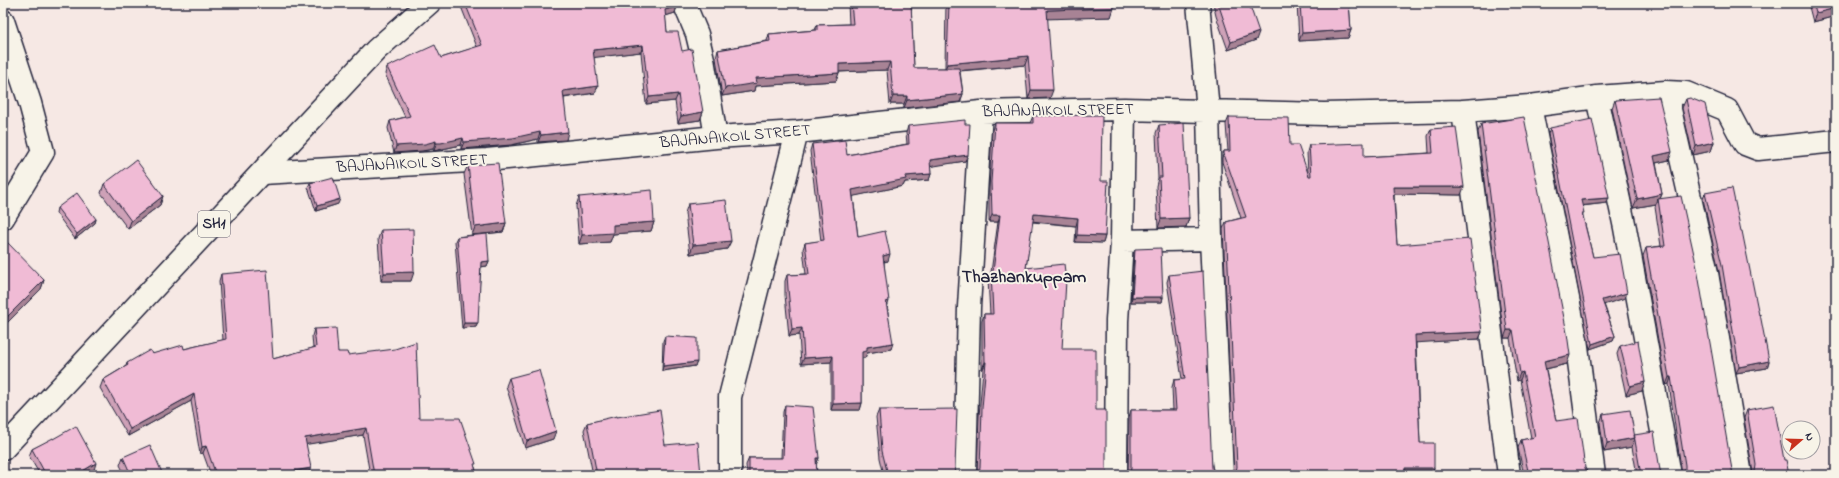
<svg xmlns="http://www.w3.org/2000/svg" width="1839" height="478" font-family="'Indie Flower',sans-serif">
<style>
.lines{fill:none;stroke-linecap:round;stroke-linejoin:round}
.street-casing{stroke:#22223b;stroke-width:25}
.primary-casing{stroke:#22223b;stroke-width:25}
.street{stroke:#f7f3e8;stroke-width:22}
.primary{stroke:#f7f3e8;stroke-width:22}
.wall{fill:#cea1b7;stroke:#22223b}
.shaded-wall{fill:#a88395;stroke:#22223b}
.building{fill:#f0bbd5;stroke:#22223b}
.labels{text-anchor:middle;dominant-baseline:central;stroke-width:4;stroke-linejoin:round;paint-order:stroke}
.shield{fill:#f7f3e8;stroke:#62616f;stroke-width:1}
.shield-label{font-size:15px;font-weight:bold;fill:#22223b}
.street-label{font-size:16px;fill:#22223b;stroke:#f7f3e8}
.quarter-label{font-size:18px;font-weight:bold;fill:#22223b;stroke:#f7f3e8}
</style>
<rect width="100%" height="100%" fill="#f6e8e4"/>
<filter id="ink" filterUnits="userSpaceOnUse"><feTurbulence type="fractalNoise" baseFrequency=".025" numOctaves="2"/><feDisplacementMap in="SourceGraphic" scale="8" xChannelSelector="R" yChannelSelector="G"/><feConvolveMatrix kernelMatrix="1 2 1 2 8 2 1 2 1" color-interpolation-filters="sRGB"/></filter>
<g filter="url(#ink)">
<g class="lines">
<defs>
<path id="street" d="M 684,3 L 697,34 L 703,59 L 716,137
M 1198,3 L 1208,110 L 1211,239 L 1222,475
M 3,21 L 30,103 L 43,152 L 3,218
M 1666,92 L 1707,273 L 1741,475
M 1597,97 L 1625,228 L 1670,475
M 1530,106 L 1576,339 L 1594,475
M 1463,111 L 1509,475
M 262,173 L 487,160 L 716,137 L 797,132 L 981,112 L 1124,109 L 1324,114 L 1463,111 L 1530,106 L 1597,97 L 1666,92 L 1686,93 L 1727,110 L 1745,144 L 1758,149 L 1836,141
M 1122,241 L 1211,239
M 730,475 L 730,397 L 797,132
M 965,475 L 969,307 L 981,112
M 1116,475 L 1117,321 L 1122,241 L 1124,109"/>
<path id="primary" d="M 3,449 L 376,50 L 429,3"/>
</defs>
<!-- street casing -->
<use href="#street" class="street-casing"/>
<!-- primary casing -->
<use href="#primary" class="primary-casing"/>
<!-- street -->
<use href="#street" class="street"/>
<!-- primary -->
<use href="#primary" class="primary"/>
</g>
<!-- wall -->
<path class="wall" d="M 460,3 L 677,3 L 677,6 L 675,13 L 665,16 L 667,32 L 682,51 L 703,112 L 700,120 L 678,123 L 675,101 L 646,104 L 641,52 L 594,57 L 595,93 L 564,98 L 566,140 L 538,142 L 538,139 L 511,145 L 461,149 L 461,145 L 438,150 L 434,151 L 433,149 L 422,151 L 394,153 L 388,128 L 390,121 L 405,117 L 385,74 L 387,67 L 441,58 L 477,47 L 460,4 Z
M 848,3 L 911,3 L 914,68 L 945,68 L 946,3 L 1114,3 L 1111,17 L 1047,18 L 1050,98 L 1028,99 L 1025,65 L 960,71 L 963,94 L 960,102 L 904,108 L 904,104 L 890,104 L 887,70 L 839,72 L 836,81 L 755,86 L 754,91 L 722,96 L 716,58 L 718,50 L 767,41 L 769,34 L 815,30 L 817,25 L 849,24 Z
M 1213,3 L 1254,3 L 1250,4 L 1256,40 L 1228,50 L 1216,16 Z
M 1297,3 L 1352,3 L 1349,3 L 1351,30 L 1348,38 L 1299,41 Z
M 1808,3 L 1836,3 L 1836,16 L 1813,22 Z
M 1686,99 L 1714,142 L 1711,151 L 1693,155 L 1682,108 Z
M 1615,100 L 1669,160 L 1656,163 L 1662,194 L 1660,199 L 1732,470 L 1682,475 L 1669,384 L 1666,385 L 1643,256 L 1646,248 L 1661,246 L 1655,207 L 1656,204 L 1633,208 L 1612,108 Z
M 1033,116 L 1101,181 L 1105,236 L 1103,243 L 1075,242 L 1076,226 L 1032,222 L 1026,268 L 1062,349 L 977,475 L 979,416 L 983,369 L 982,369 L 982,321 L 984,314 L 990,314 L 988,279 L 991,272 L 998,222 L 989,222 L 989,189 L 992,130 L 995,123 L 1030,123 Z
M 1229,117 L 1290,145 L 1308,174 L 1307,152 L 1309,145 L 1364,157 L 1429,153 L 1428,136 L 1431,129 L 1461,195 L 1394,194 L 1397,245 L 1482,332 L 1479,339 L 1416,342 L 1420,443 L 1434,468 L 1431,475 L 1234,475 L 1223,229 L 1226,222 L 1241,218 L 1222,162 L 1222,158 L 1224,151 L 1228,151 L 1226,124 Z
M 1481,124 L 1567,364 L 1546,369 L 1556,421 L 1589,475 L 1524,475 L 1518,448 L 1521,440 L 1531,438 L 1520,380 L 1517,381 L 1510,338 L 1504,338 L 1478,132 Z
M 1159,125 L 1189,218 L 1186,227 L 1158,228 L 1156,186 L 1158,178 L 1156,133 Z
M 908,126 L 968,155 L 965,161 L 930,166 L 931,174 L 929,180 L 905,182 L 903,186 L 853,196 L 858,237 L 888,261 L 884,262 L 891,349 L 867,353 L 865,358 L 862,358 L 862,403 L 860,410 L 831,410 L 831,362 L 801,364 L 799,335 L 789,336 L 785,295 L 785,281 L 787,275 L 806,274 L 803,249 L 805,243 L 821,241 L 810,151 L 812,144 L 847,155 L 907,144 L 906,133 Z
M 1550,128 L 1607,203 L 1582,206 L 1583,216 L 1593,257 L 1625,298 L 1604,304 L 1615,336 L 1613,341 L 1590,349 L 1548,134 Z
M 468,165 L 506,223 L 503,232 L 474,235 L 489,261 L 487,266 L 481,267 L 476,327 L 462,328 L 455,241 L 457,237 L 472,235 L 464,174 Z
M 310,183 L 338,204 L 316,211 L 308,187 Z
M 104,184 L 163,196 L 160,205 L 128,229 L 101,193 Z
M 1705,193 L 1769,361 L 1767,368 L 1736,373 L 1719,271 L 1703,199 Z
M 579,197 L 654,222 L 651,231 L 613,234 L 610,242 L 579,244 L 576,206 Z
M 688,204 L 731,241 L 727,249 L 690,254 L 685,213 Z
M 57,208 L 96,219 L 95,223 L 75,239 L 56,213 Z
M 381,230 L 411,281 L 381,281 L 378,239 Z
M 3,244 L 44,280 L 41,289 L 5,325 L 3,323 Z
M 1135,249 L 1163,297 L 1162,302 L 1131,302 L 1134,253 Z
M 221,274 L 273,359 L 313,348 L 312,336 L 314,329 L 338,352 L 348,355 L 475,467 L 477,475 L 370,475 L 363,435 L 306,444 L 308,475 L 211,475 L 203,453 L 200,454 L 191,401 L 128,436 L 100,388 L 103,380 L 126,366 L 127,363 L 152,354 L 184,349 L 223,340 L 219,281 Z
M 1169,275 L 1214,474 L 1128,475 L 1129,417 L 1131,410 L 1173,410 L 1172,387 L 1174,380 L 1182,379 L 1167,282 Z
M 665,336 L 697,362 L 695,366 L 662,371 L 663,341 Z
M 1620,346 L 1645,382 L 1642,391 L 1626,395 L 1617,354 Z
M 509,378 L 553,439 L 525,448 L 506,386 Z
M 785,405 L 819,458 L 816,464 L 817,475 L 747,475 L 746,465 L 749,458 L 781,458 L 783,412 Z
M 879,410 L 955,468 L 956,473 L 958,475 L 884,475 L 880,458 L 876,417 Z
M 1747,410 L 1784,460 L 1753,475 L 1753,473 L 1744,418 Z
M 1603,414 L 1634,435 L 1660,470 L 1663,475 L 1637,475 L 1632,447 L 1604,452 L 1600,423 Z
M 617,417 L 665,445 L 701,475 L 593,475 L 584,430 L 587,423 Z
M 53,439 L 94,470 L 85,475 L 40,475 L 29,456 L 32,449 Z
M 123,457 L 163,475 L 125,475 L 120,465 Z"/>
<!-- shaded-wall -->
<path class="shaded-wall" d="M 677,6 L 675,13 L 662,17 L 665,10 Z
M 1114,8 L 1111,17 L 1044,19 L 1047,10 Z
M 1836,8 L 1836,16 L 1813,22 L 1816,13 Z
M 1351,30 L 1348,38 L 1299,41 L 1302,33 Z
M 1259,32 L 1256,40 L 1228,50 L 1231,42 Z
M 643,45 L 641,52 L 590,58 L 593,50 Z
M 1028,56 L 1025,65 L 944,72 L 947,64 Z
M 890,62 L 887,70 L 836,72 L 839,64 Z
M 839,73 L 836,81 L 755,86 L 754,91 L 722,96 L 725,88 L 756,78 Z
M 598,86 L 595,93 L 561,98 L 563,91 Z
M 1031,90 L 1053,90 L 1050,98 L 1028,99 Z
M 678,94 L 675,101 L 646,104 L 649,97 Z
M 963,94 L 960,102 L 904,108 L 907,100 Z
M 893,96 L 907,96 L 904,104 L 890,104 Z
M 703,112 L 700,120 L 678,123 L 681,116 Z
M 540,132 L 538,139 L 511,145 L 461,149 L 464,142 Z
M 568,132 L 566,140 L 538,142 L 541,135 Z
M 463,138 L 461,145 L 438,150 L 434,151 L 436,143 Z
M 436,141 L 433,149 L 422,151 L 394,153 L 396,146 Z
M 1714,142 L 1711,151 L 1693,155 L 1696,146 Z
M 1672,152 L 1669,160 L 1651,164 L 1654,156 Z
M 968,155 L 965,161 L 928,167 L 930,160 Z
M 931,174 L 929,180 L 905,182 L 903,186 L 850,197 L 852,190 L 905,176 Z
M 1393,187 L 1464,187 L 1461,195 L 1391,194 Z
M 1662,194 L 1658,203 L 1658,199 L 1656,204 L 1633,208 L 1637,199 Z
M 163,196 L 160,205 L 128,229 L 131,221 Z
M 1609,198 L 1607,203 L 1579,206 L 1581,200 Z
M 340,199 L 338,204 L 316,211 L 317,206 Z
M 1034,214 L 1078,218 L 1076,226 L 1031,221 Z
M 992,215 L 1000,215 L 998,222 L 989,222 Z
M 1189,218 L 1186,227 L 1158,228 L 1161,219 Z
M 96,219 L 95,223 L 75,239 L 77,234 Z
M 654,222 L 651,231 L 613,234 L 610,242 L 579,244 L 582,235 L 613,225 Z
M 506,223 L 503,232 L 472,235 L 475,227 Z
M 1077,235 L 1105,236 L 1103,243 L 1075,242 Z
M 731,241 L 727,249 L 690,254 L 693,245 Z
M 890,254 L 888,261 L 880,262 L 883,256 Z
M 489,261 L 487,266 L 480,267 L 481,262 Z
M 414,272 L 411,281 L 381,281 L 384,273 Z
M 44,280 L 41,289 L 5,325 L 8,316 Z
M 1627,293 L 1625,298 L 1600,306 L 1602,300 Z
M 1132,297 L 1163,297 L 1162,302 L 1131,302 Z
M 889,301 L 887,308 L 886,302 Z
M 464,323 L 478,323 L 476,327 L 462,328 Z
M 802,328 L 799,335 L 789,336 L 792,329 Z
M 1507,330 L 1513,330 L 1510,338 L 1504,338 Z
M 1482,332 L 1479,339 L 1413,343 L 1415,335 Z
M 1615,336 L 1613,341 L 1590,349 L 1592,344 Z
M 893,343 L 891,349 L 867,353 L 865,358 L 860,358 L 862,352 L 867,347 Z
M 1570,355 L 1567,364 L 1541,370 L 1544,361 Z
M 833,356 L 831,362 L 801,364 L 804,358 Z
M 1769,361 L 1767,368 L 1736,373 L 1739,367 Z
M 697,362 L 695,366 L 662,371 L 663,366 Z
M 985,362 L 986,362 L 983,369 L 982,369 Z
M 1523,372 L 1520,380 L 1517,381 L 1520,373 Z
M 1669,377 L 1671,377 L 1669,384 L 1666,385 Z
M 1645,382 L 1642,391 L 1626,395 L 1630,386 Z
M 194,394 L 191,401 L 128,436 L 130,429 Z
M 862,403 L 860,410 L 831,410 L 833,404 Z
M 366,428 L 363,435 L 303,445 L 305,438 Z
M 556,431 L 553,439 L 525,448 L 527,441 Z
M 1635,438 L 1632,447 L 1604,452 L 1607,443 Z
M 206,446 L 203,453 L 200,454 L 202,447 Z
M 816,458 L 819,458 L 816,465 Z
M 96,463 L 94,470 L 85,475 L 76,475 Z
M 311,468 L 308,475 L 272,475 Z
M 1405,468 L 1434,468 L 1431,475 L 1402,475 Z"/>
<!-- building -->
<path class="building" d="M 465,3 L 677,3 L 677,6 L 665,10 L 667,32 L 678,32 L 682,51 L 692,49 L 703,112 L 681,116 L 678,94 L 649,97 L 643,45 L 593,50 L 598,86 L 563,91 L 568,132 L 541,135 L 540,132 L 513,138 L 464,142 L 463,138 L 441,143 L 436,143 L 436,141 L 425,144 L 396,146 L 390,121 L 410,116 L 387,67 L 435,45 L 441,58 L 482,45 Z
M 851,3 L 911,3 L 914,68 L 959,68 L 963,94 L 907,100 L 907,96 L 893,96 L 890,62 L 839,64 L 839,73 L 756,78 L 757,83 L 725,88 L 718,50 L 770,41 L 769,34 L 817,30 L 817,25 L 853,24 Z
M 949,3 L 1114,3 L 1114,8 L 1047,10 L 1053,90 L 1031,90 L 1028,56 L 947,64 Z
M 1218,3 L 1249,3 L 1259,32 L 1231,42 Z
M 1300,3 L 1349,3 L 1351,30 L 1302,33 Z
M 1813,3 L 1836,3 L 1836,8 L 1816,13 Z
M 1659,97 L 1672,152 L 1654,156 L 1662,194 L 1637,199 L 1615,100 Z
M 1690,98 L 1705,104 L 1714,142 L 1696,146 L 1686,99 Z
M 1102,115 L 1101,181 L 1108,181 L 1105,236 L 1077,235 L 1078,218 L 1034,214 L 1026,268 L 1064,264 L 1066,280 L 1062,349 L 1096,349 L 1096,410 L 1106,410 L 1106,468 L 1109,475 L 977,475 L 978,474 L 980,468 L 982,408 L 986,362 L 985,362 L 984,314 L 993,314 L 991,272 L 993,272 L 1000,215 L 992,215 L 991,182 L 995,123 L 1033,123 L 1033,116 Z
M 1229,117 L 1289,118 L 1290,145 L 1298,145 L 1309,176 L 1311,176 L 1309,145 L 1364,143 L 1364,157 L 1433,153 L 1431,129 L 1456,127 L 1464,187 L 1393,187 L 1397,245 L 1470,239 L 1482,332 L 1415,335 L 1420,443 L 1434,443 L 1434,468 L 1405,468 L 1406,475 L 1234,475 L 1235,474 L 1237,467 L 1226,222 L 1246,217 L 1224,154 L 1224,151 L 1230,151 Z
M 1524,117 L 1567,333 L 1570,355 L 1544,361 L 1556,421 L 1578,418 L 1585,468 L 1589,475 L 1529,475 L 1521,440 L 1535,437 L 1523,372 L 1520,373 L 1513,330 L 1507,330 L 1481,124 Z
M 1592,119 L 1609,198 L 1581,200 L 1584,213 L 1582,213 L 1593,257 L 1620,254 L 1627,293 L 1602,300 L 1615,336 L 1592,344 L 1550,128 Z
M 965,120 L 965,124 L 970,124 L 968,155 L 930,160 L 931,174 L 905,176 L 906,179 L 852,190 L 858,237 L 885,231 L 890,254 L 883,256 L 889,301 L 886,302 L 893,343 L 867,347 L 867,351 L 862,352 L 862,403 L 833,404 L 833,356 L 804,358 L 802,328 L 792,329 L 788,289 L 787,275 L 809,274 L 805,243 L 824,240 L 812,144 L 845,140 L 847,155 L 909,144 L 908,126 Z
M 1184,123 L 1189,218 L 1161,219 L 1159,177 L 1162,177 L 1159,125 Z
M 136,160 L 163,196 L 131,221 L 104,184 Z
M 498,163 L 506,223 L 475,227 L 468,165 Z
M 333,177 L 340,199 L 317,206 L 310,183 Z
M 1732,188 L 1741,231 L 1742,231 L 1759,315 L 1760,314 L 1769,361 L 1739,367 L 1722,265 L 1705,193 Z
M 652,190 L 654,222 L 613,225 L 613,233 L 582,235 L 579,197 Z
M 77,193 L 96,219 L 77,234 L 57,208 Z
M 1681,196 L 1697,268 L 1732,470 L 1734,475 L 1682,475 L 1685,471 L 1685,465 L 1671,377 L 1669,377 L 1646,248 L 1665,246 L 1658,199 Z
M 726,200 L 731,241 L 693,245 L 688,204 Z
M 413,229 L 414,272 L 384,273 L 381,230 Z
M 487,234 L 489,261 L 481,262 L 478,323 L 464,323 L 457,237 Z
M 6,241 L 44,280 L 8,316 L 3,311 L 3,244 Z
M 1161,248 L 1163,297 L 1132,297 L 1135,249 Z
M 267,270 L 273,359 L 316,347 L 314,329 L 336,328 L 338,352 L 347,352 L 348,355 L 395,349 L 416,342 L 419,418 L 460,418 L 476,464 L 474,464 L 477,475 L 374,475 L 366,428 L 305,438 L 311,468 L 272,475 L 216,475 L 206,446 L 202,447 L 194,394 L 130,429 L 103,380 L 128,365 L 127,363 L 150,350 L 152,354 L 183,345 L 184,349 L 226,339 L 221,274 Z
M 1203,271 L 1212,468 L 1215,475 L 1128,475 L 1130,474 L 1131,468 L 1131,410 L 1176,410 L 1174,380 L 1185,379 L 1169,275 Z
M 665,336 L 697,338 L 697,362 L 663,366 Z
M 1638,341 L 1645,382 L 1630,386 L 1620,346 Z
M 539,370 L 556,431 L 527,441 L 509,378 Z
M 785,405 L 813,407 L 819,458 L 816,458 L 817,475 L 749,475 L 749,458 L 783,458 Z
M 1774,405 L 1784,460 L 1786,460 L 1789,475 L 1753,475 L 1755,472 L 1756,465 L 1747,410 Z
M 957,409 L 955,468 L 956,473 L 958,475 L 888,475 L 882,451 L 879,410 Z
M 660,410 L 665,445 L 698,442 L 701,475 L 597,475 L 587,423 L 617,416 L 617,417 Z
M 1630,410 L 1635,438 L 1607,443 L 1603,414 Z
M 76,426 L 96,463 L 76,475 L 46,475 L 32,449 L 53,438 L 53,439 Z
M 1654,432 L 1660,470 L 1663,475 L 1641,475 L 1634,435 Z
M 150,445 L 163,475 L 131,475 L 123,457 Z"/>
</g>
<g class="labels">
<!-- shield labels -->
<rect class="shield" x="198" y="211" width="32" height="26" rx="3"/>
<g class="shield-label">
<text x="214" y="224">SH1</text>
</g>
<!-- street labels -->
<g class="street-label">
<text transform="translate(1058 111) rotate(-1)">BAJANAIKOIL STREET</text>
<text transform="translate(735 137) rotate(-5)">BAJANAIKOIL STREET</text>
<text transform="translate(412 164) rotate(-3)">BAJANAIKOIL STREET</text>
</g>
<!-- quarter labels -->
<g class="quarter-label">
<text x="1024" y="278">Thazhankuppam</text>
</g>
</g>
<!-- margin -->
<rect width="1839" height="478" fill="none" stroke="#f7f3e8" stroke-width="16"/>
<rect x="8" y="8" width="1823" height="462" fill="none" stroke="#22223b" stroke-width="1.5" filter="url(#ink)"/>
<!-- north arrow -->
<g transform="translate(1801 440) rotate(70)"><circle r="19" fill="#f7f3e8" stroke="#a29fa3"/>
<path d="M0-3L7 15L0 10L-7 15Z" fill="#c8321e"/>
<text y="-6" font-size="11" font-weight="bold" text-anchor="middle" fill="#22223b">N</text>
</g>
</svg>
